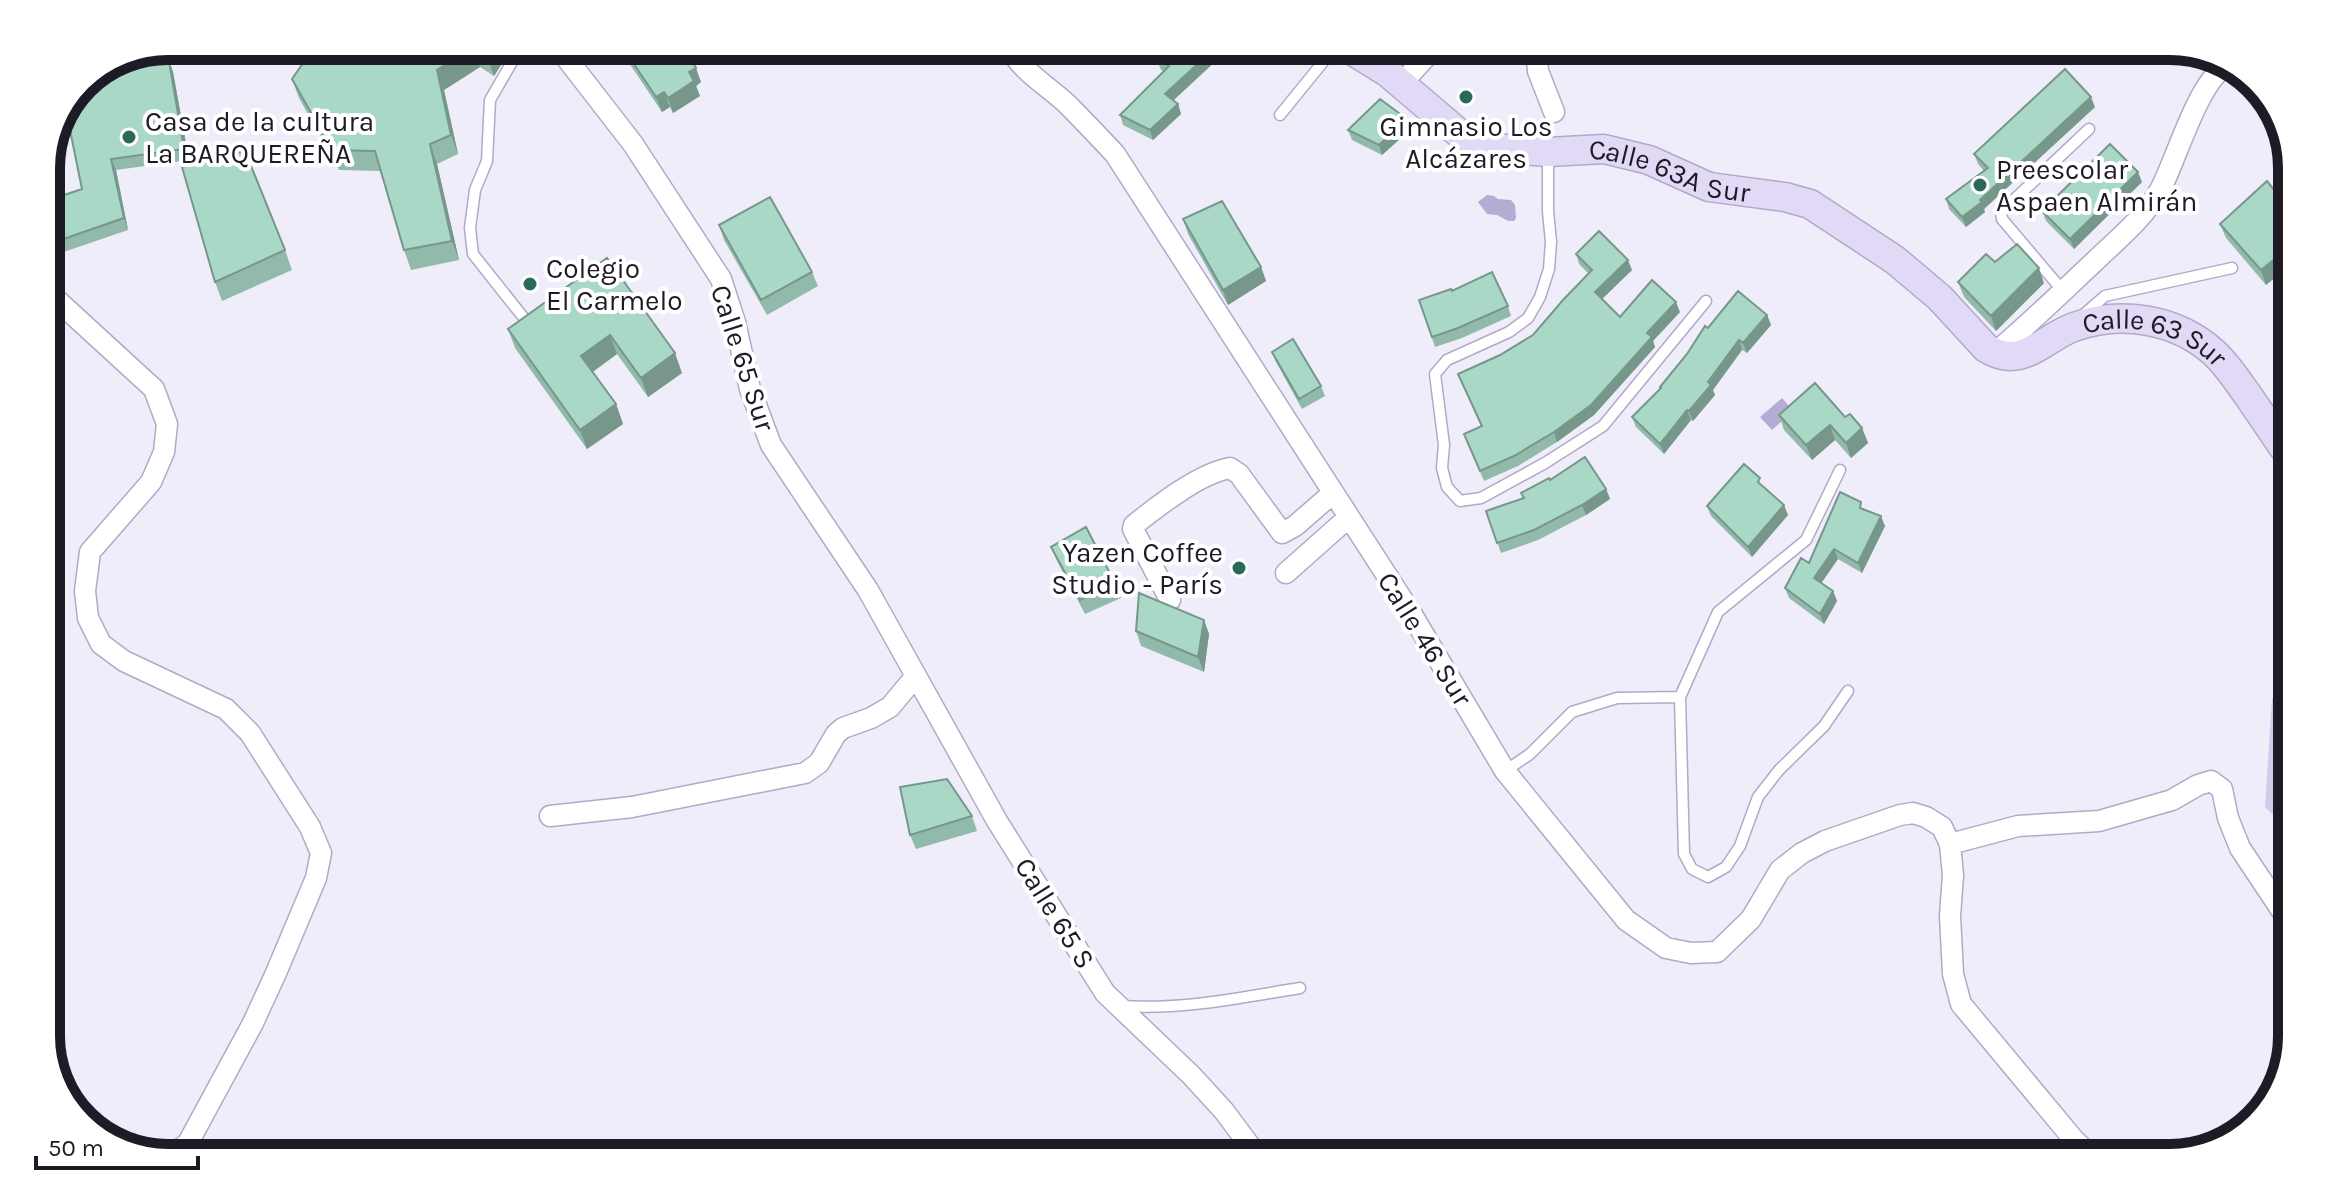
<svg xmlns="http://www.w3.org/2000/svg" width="2338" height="1204" font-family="Karla,sans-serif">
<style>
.green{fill:#d2ccea}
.water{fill:#b4acd2}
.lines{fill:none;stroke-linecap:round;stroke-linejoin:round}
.lane-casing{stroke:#b0a9c8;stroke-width:13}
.street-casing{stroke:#b0a9c8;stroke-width:23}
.secondary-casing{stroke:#b0a9c8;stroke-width:31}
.lane{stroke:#fff;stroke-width:10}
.street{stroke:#fff;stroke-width:20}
.secondary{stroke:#e2d9f7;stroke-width:28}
.wall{fill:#92baab}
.shaded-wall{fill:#77978b}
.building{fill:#aad8c7;stroke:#77978b;stroke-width:2}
.poi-dot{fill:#2a6957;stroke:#fff;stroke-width:3}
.labels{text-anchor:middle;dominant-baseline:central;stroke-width:8;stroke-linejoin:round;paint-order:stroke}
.poi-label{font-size:28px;fill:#1e1b27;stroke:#fff;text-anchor:start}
.street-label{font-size:28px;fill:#1e1b27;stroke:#fff}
.rim{fill:none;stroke:#1e1b27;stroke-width:10}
</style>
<rect width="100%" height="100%" fill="#f0edfb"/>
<!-- green -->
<path class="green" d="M 2272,698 L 2292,699 L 2292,833 L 2265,807 Z"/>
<!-- water -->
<path class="water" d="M 1487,195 L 1494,196 L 1498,199 L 1511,200 L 1515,205 L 1516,218 L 1514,221 L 1508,221 L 1497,215 L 1487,214 L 1478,202 Z
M 1782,398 L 1793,411 L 1772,430 L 1760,417 Z"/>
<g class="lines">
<defs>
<path id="lane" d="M 1280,115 L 1336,46
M 1548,153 L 1548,211 L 1551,242 L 1549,269 L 1540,297 L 1528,318 L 1509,332 L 1447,360 L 1435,374 L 1444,445 L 1442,468 L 1447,487 L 1460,501 L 1481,498 L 1545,463 L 1603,426 L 1706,301
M 2063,291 L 2002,219 L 2001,212 L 2089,129
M 2082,316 L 2105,296 L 2232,268
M 527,322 L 473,254 L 470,228 L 475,190 L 487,161 L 490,100 L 512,62 L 528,46
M 1840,470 L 1806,540 L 1718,612 L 1680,697 L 1684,854 L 1692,869 L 1708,877 L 1726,867 L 1740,846 L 1758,797 L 1779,770 L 1824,726 L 1848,691
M 2292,576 C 2288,589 2284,606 2292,618
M 1505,771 L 1530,754 L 1572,712 L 1617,698 L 1680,697
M 1120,1006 C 1184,1010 1238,998 1300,988"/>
<path id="street" d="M 557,46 L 633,144 L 721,279 L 735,322 L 750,389 L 771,445 L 868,590 L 997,821 L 1105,993 L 1191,1075 L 1224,1111 L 1259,1158
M 1009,46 C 1019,70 1048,86 1067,104 C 1083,120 1099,137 1115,154 L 1411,613 L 1505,771 L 1626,920 L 1666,948 L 1691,953 L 1717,952 L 1751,919 L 1780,870 L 1802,853 L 1825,841 L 1900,815 L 1913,813 L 1926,817 L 1942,827 L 1950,844 L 1953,875 L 1950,916 L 1953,974 L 1961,1004 L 2075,1141 L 2094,1158
M 1536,46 L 1538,71 L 1554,112
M 1401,84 L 1436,46
M 46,290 L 154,389 L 167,424 L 164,452 L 151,482 L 90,552 L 85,591 L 88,618 L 101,644 L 124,661 L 226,709 L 250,733 L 310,827 L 321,853 L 316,878 L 276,973 L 253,1023 L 188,1143 C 175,1154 166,1156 150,1154
M 1995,353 C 2029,324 2061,293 2094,262 C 2118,239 2143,219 2160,190 C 2177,159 2199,76 2230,64
M 1286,573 L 1349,517
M 1170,600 L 1133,529 L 1134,525 C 1158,506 1200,473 1230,468 L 1239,474 L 1282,533 L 1295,526 L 1333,493
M 550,816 L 632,807 L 805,773 L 819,763 L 836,734 L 843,728 L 871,718 L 890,707 L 915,677
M 1950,844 L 2018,826 L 2099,821 L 2172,800 L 2198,785 L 2211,781 L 2222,789 L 2228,818 L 2240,848 L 2292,926
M 93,1127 L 143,1152"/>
<g id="secondary">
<path id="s1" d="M 1345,46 L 1387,72 L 1460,134 L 1469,141 L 1481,145 L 1506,149 L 1548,152 L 1604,149 L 1649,160 L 1709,187 L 1785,197 L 1810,204 L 1895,260 L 1940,298 L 1986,348 C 2022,371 2043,338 2074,327 C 2121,310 2175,319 2212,351 C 2226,363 2236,379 2247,394 C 2262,416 2277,438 2292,460"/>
</g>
</defs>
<!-- lane casing -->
<use href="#lane" class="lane-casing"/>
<!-- street casing -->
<use href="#street" class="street-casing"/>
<!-- secondary casing -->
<use href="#secondary" class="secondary-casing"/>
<!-- lane -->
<use href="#lane" class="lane"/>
<!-- street -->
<use href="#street" class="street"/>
<!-- secondary -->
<use href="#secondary" class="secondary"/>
</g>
<!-- wall -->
<path class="wall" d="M 315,46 L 516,46 L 506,57 L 494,76 L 480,67 L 444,90 L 458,154 L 437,164 L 459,260 L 411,270 L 404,250 L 380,171 L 339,170 L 299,98 L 292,79 Z
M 621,46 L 682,46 L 701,82 L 696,86 L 700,96 L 673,113 L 670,107 L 662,112 L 625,57 Z
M 1666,46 L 1686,46 L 1670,54 Z
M 1215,48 L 1219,58 L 1173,101 L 1178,104 L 1181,114 L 1153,140 L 1123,125 L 1120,115 L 1164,71 L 1161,70 L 1157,60 Z
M 169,61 L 173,72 L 189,160 L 116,170 L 128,230 L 46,258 L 46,201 L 82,189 Z
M 2095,107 L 1984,209 L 1985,212 L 1966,227 L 1949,209 L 1946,199 L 1984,171 L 1978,164 L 1974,154 Z
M 1411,129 L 1382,155 L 1352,140 L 1348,130 Z
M 2142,182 L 2074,249 L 2046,221 L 2042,211 Z
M 2292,212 L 2266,285 L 2226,238 L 2220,224 Z
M 1183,219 L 1261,267 L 1266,281 L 1228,305 L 1188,234 Z
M 719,225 L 812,272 L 818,286 L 767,315 L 724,240 Z
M 285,250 L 292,270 L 222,301 L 215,282 Z
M 1576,254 L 1632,270 L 1602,299 L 1620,317 L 1680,312 L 1653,341 L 1655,347 L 1594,415 L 1557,442 L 1518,466 L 1484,481 L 1464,434 L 1481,426 L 1458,374 L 1500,355 L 1533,335 L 1589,274 L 1579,264 Z
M 607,258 L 682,373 L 648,397 L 617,354 L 593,372 L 616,404 L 623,424 L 587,449 L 515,348 L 508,329 Z
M 1995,262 L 2044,283 L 1996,331 L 1964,297 L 1958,282 Z
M 1452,291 L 1508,306 L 1511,316 L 1462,338 L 1435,347 L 1419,300 Z
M 1767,315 L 1771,325 L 1747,353 L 1742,350 L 1713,390 L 1715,395 L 1693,421 L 1691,420 L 1664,454 L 1636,427 L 1632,417 L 1660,389 L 1660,387 L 1708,328 Z
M 1272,352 L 1321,386 L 1325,396 L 1302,409 L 1276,362 Z
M 1779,415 L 1845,417 L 1862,428 L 1868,443 L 1851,458 L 1835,440 L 1812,460 L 1784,430 Z
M 1550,480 L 1606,489 L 1610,499 L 1586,515 L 1538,540 L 1501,553 L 1486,511 L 1523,498 L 1521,493 Z
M 1763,486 L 1788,515 L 1752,557 L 1711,516 L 1707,506 Z
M 1863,509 L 1885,526 L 1862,573 L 1838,559 L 1821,583 L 1833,591 L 1837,601 L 1824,624 L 1789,598 L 1785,588 Z
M 1051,547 L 1115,583 L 1121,598 L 1085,614 L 1057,561 Z
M 1204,620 L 1209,634 L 1204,672 L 1141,646 L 1136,631 Z
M 972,816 L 977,831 L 916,849 L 910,835 Z"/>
<!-- shaded-wall -->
<path class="shaded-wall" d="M 494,46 L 516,46 L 506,57 L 494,76 L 487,56 Z
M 473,47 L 480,67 L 444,90 L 458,154 L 451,135 L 437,70 Z
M 1215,48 L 1219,58 L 1169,104 L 1165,94 Z
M 169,61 L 173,72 L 189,160 L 184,149 Z
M 696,68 L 701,82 L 696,86 L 700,96 L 673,113 L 668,98 L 689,72 Z
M 664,92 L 670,107 L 662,112 L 656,97 Z
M 2091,97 L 2095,107 L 1984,209 L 1985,212 L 1966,227 L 1962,217 Z
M 1178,104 L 1181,114 L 1153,140 L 1150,130 Z
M 1407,119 L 1411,129 L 1382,155 L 1379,145 Z
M 430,144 L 437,164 L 459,260 L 452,241 Z
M 111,159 L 116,170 L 128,230 L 124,218 Z
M 2138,172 L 2142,182 L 2074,249 L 2070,239 Z
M 2292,245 L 2292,264 L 2266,285 L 2261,270 Z
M 1628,260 L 1632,270 L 1599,302 L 1595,292 Z
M 1261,267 L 1266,281 L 1228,305 L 1223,290 Z
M 2039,268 L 2044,283 L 1996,331 L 1991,316 Z
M 1676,302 L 1680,312 L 1653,341 L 1655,347 L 1594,415 L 1557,442 L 1554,432 Z
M 1767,315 L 1771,325 L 1747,353 L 1743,343 Z
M 610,335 L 617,354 L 588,375 L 581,356 Z
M 1739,340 L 1742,350 L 1713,390 L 1715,395 L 1693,421 L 1689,411 Z
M 675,353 L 682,373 L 648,397 L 641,378 Z
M 616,404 L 623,424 L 587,449 L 580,430 Z
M 1687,410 L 1691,420 L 1664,454 L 1660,444 Z
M 1830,425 L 1835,440 L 1812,460 L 1806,445 Z
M 1862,428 L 1868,443 L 1851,458 L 1846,443 Z
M 1606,489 L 1610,499 L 1586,515 L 1582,505 Z
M 1784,505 L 1788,515 L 1752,557 L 1748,547 Z
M 1881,516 L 1885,526 L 1862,573 L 1858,563 Z
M 1834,549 L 1838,559 L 1818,588 L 1814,578 Z
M 1833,591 L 1837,601 L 1824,624 L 1820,614 Z
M 1204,620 L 1209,634 L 1204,672 L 1198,657 Z"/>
<!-- building -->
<path class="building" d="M 315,46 L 494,46 L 487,56 L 473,47 L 437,70 L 451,135 L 430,144 L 452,241 L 404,250 L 375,151 L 332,150 L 292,79 Z
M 622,46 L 682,46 L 696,68 L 689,72 L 694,81 L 668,98 L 664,92 L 656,97 Z
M 1171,46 L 1213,46 L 1215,48 L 1165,94 L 1178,104 L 1150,130 L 1120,115 L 1169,66 L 1157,60 Z
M 169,61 L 184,149 L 111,159 L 124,218 L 46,245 L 46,201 L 82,189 L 67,115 L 82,82 L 116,68 Z
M 2065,69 L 2091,97 L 1980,200 L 1982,202 L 1962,217 L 1946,199 L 1988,168 L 1974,154 Z
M 1380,99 L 1407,119 L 1379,145 L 1348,130 Z
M 2110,144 L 2138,172 L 2070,239 L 2042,211 Z
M 245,151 L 285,250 L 215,282 L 182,167 Z
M 2267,181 L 2292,212 L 2292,245 L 2261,270 L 2220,224 Z
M 770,197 L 812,272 L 761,300 L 719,225 Z
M 1222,201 L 1261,267 L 1223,290 L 1183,219 Z
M 1599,231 L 1628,260 L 1595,292 L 1620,317 L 1652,280 L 1676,302 L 1647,333 L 1652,337 L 1591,405 L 1554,432 L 1514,456 L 1480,471 L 1464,434 L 1482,426 L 1458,374 L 1500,355 L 1533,335 L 1563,300 L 1592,270 L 1576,254 Z
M 2017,244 L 2039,268 L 1991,316 L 1958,282 L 1986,254 L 1995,262 Z
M 607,258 L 675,353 L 641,378 L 610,335 L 581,356 L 616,404 L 580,430 L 508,329 Z
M 1492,272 L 1508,306 L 1458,328 L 1432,337 L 1419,300 L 1451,289 L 1452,291 Z
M 1738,291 L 1767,315 L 1743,343 L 1739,340 L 1708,382 L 1711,385 L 1689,411 L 1687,410 L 1660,444 L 1632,417 L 1661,388 L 1660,387 L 1687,354 L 1705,326 L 1708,328 Z
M 1293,339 L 1321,386 L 1299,399 L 1272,352 Z
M 1815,383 L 1845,417 L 1850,414 L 1862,428 L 1846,443 L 1830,425 L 1806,445 L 1779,415 Z
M 1585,457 L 1606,489 L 1582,505 L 1534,530 L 1497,543 L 1486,511 L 1524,498 L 1521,493 L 1549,478 L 1550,480 Z
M 1744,464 L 1760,478 L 1758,482 L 1784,505 L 1748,547 L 1707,506 Z
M 1840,492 L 1861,502 L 1860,508 L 1881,516 L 1858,563 L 1834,549 L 1814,578 L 1833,591 L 1820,614 L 1785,588 L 1801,558 L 1809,563 Z
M 1086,527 L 1115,583 L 1080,600 L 1051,547 Z
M 1139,593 L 1204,620 L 1198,657 L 1136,631 Z
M 947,779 L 972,816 L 910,835 L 900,787 Z"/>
<!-- markers -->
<g class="poi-dot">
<circle cx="1466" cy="97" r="8"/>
<circle cx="129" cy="137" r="8"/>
<circle cx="1980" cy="185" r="8"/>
<circle cx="530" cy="284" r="8"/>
<circle cx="1239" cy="568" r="8"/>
</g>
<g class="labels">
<!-- poi labels -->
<g class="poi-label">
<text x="145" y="121">Casa de la cultura<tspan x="145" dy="32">La BARQUEREÑA</tspan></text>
<text x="1466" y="126" text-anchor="middle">Gimnasio Los<tspan x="1466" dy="32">Alcázares</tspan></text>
<text x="1996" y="169">Preescolar<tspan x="1996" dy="32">Aspaen Almirán</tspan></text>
<text x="546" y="268">Colegio<tspan x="546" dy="32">El Carmelo</tspan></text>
<text x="1223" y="552" text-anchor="end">Yazen Coffee<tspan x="1223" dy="32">Studio - París</tspan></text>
</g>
<!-- street labels -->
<g class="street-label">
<text stroke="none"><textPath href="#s1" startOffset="362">Calle 63A Sur</textPath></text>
<text stroke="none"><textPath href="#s1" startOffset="918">Calle 63 Sur</textPath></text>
<text transform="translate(743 358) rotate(72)">Calle 65 Sur</text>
<text transform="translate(1425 639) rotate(58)">Calle 46 Sur</text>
<text transform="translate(1055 913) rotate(58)">Calle 65 S</text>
</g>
</g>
<!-- crop -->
<path d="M0 0H2338V1204H0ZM168 60H2170A108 108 0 0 1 2278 168V1036A108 108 0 0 1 2170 1144H168A108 108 0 0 1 60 1036V168A108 108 0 0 1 168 60Z" fill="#fff" fill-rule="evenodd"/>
<path class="rim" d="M168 60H2170A108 108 0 0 1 2278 168V1036A108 108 0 0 1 2170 1144H168A108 108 0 0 1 60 1036V168A108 108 0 0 1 168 60Z"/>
<!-- scale -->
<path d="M36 1156v12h162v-12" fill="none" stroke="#1e1b27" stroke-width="4"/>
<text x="48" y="1156" font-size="24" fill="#1e1b27" stroke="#ffffff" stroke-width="6" paint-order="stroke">50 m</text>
</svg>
